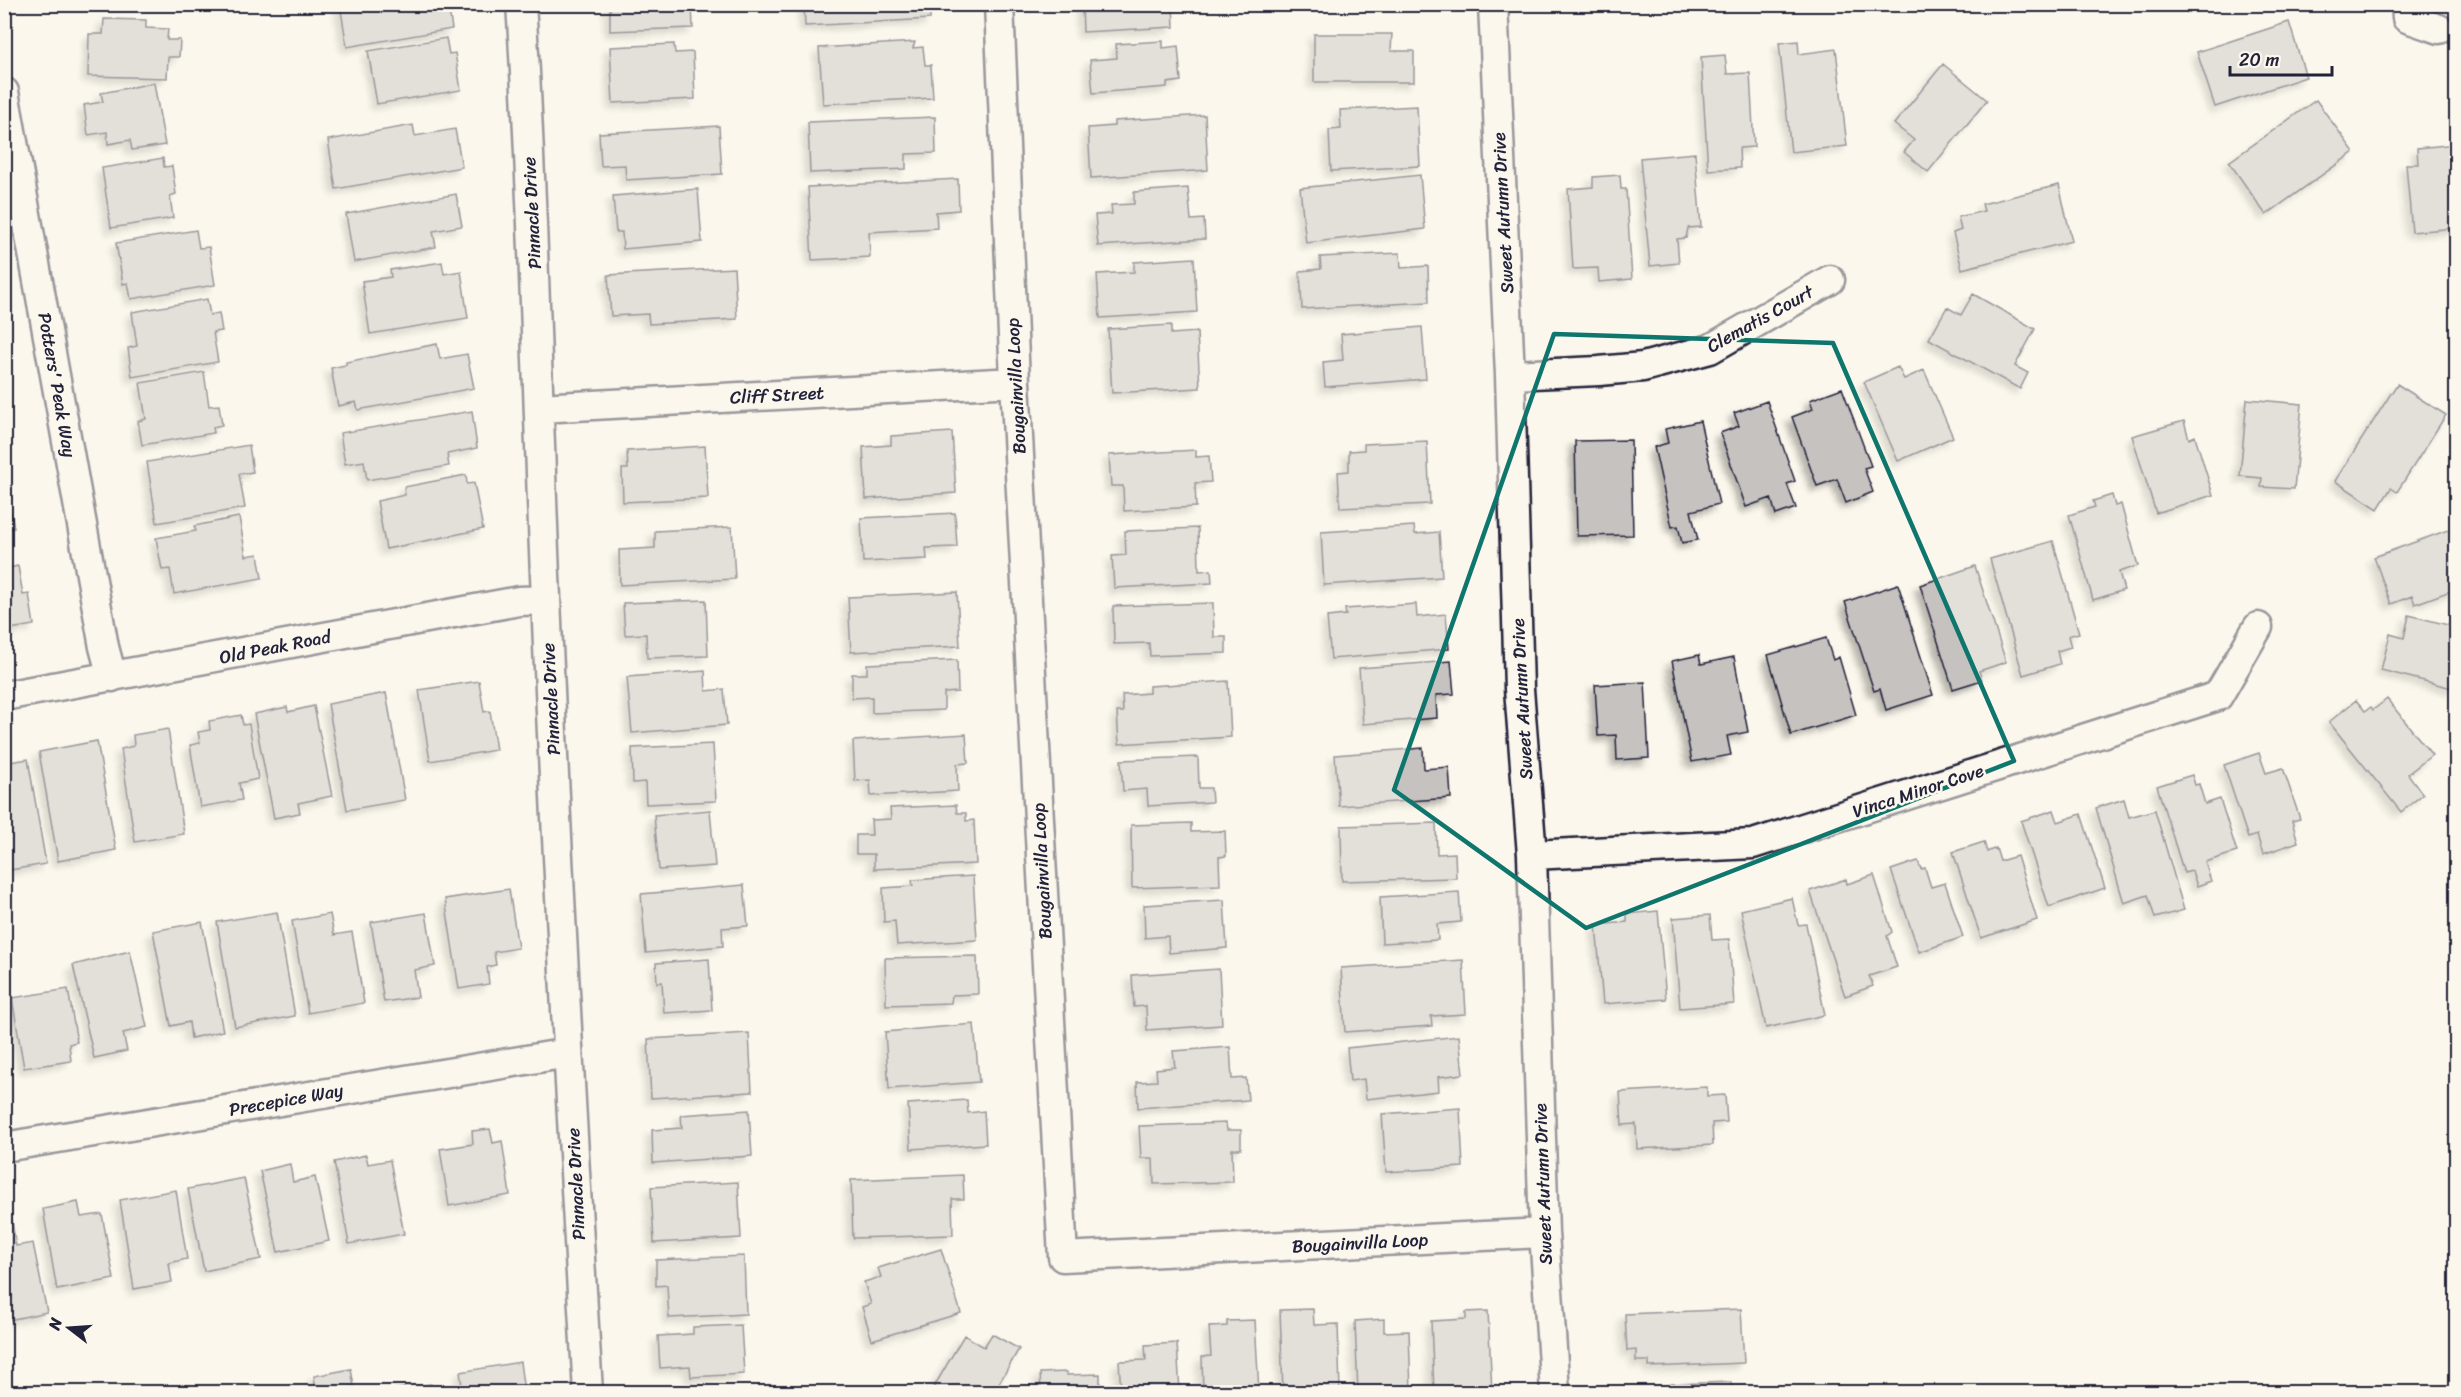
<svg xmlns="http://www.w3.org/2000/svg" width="2461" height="1397" font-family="Sriracha,sans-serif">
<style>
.building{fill:#c6c2c0;stroke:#22223b;stroke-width:1.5;filter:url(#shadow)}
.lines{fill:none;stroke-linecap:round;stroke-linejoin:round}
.street-casing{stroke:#22223b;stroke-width:33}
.street{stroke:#fbf7ec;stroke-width:28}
.marked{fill:none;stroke:#0f766e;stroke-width:4.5;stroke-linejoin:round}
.labels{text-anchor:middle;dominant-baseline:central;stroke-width:5;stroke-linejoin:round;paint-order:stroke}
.street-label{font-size:18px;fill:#22223b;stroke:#fbf7ec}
</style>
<defs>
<filter id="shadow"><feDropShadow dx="-5.5" dy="5.5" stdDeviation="3" flood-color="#0004"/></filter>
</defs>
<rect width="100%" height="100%" fill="#fbf7ec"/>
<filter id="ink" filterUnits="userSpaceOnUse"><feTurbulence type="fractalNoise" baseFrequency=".0167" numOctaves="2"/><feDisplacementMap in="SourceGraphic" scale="12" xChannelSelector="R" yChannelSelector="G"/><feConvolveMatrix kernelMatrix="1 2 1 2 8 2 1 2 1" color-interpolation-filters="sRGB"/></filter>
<g filter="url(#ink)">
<!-- building -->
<path class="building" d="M 340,4 L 448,4 L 452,29 L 347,47 Z
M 610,4 L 692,4 L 693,28 L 610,31 Z
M 804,4 L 930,4 L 930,19 L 805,26 Z
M 1082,4 L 1173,4 L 1174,27 L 1083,32 Z
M 104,19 L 146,20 L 146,28 L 168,29 L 167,40 L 180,40 L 179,57 L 168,57 L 167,78 L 88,76 L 89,34 L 103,34 Z
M 2289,22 L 2306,77 L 2215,107 L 2197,52 Z
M 1314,34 L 1392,34 L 1391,51 L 1414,51 L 1414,82 L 1314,82 Z
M 446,38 L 449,54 L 455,53 L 461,90 L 377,104 L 368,51 Z
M 1163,41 L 1163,48 L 1178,46 L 1181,81 L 1167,83 L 1167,87 L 1093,93 L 1090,60 L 1117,58 L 1116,44 Z
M 1798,41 L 1799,54 L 1836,49 L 1847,146 L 1791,152 L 1779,43 Z
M 915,42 L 913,48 L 923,47 L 925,65 L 931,65 L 933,98 L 823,104 L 819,48 Z
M 674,44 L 675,53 L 693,52 L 695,99 L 613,103 L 610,47 Z
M 1725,55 L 1727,74 L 1750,73 L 1754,147 L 1739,148 L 1740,168 L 1708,170 L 1701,57 Z
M 1943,64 L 1987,100 L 1928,172 L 1904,152 L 1914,140 L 1894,124 Z
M 154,83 L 165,145 L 132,150 L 130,140 L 108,144 L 107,132 L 88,135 L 84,105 L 103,102 L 101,93 Z
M 2316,100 L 2354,152 L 2266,215 L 2229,162 Z
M 1417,106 L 1420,166 L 1331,171 L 1329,130 L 1341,129 L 1340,110 Z
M 1205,115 L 1208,170 L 1091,178 L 1088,128 L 1114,126 L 1114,121 Z
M 935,117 L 936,153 L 906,154 L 906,169 L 810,173 L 808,122 Z
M 413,125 L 415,136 L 455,129 L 462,167 L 336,189 L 328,140 Z
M 719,126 L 722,174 L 626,180 L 625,165 L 601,166 L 599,133 Z
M 2456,144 L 2456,228 L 2412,232 L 2406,164 L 2418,164 L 2417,148 Z
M 1695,153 L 1701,227 L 1688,228 L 1686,238 L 1677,239 L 1679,263 L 1650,266 L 1640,158 Z
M 163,158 L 164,167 L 172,166 L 176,194 L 170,196 L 173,218 L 111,228 L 102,168 Z
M 1420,175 L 1425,229 L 1306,243 L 1300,188 Z
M 1620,175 L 1621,189 L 1626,189 L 1632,279 L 1599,282 L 1598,268 L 1573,269 L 1568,189 L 1593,187 L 1593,177 Z
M 958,179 L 959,210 L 936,212 L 937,228 L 869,232 L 870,257 L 812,260 L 808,187 Z
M 2059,185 L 2072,241 L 1962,269 L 1953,233 L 1961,230 L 1958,217 L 1984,211 L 1982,204 Z
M 1188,188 L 1191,220 L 1204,219 L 1205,239 L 1098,246 L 1095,215 L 1112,214 L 1111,205 L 1134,204 L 1134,192 Z
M 698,189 L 702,242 L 623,249 L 622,232 L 616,232 L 613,196 Z
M 456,194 L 462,226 L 433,231 L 436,247 L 354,262 L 346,214 Z
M 196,230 L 199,248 L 209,247 L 215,285 L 131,299 L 128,283 L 123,284 L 116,243 Z
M 1400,253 L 1401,268 L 1428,266 L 1429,302 L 1302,309 L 1300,271 L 1321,269 L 1320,257 Z
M 1194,258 L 1197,312 L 1100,318 L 1097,274 L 1134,272 L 1134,262 Z
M 442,262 L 444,274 L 461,271 L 468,318 L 370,334 L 362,281 L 391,277 L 390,270 Z
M 734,268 L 737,319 L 649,324 L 648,314 L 611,316 L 608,275 Z
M 1973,294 L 2035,329 L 2015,366 L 2028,373 L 2020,389 L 1929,339 L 1947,307 L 1961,315 Z
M 207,299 L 210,315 L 219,313 L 222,331 L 213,332 L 218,362 L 132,377 L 128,348 L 137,346 L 132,312 Z
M 1171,325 L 1171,334 L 1197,332 L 1200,388 L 1112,393 L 1108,329 Z
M 1422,327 L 1426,379 L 1325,387 L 1323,362 L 1343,360 L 1341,334 Z
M 437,344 L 440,359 L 467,354 L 474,388 L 358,410 L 356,402 L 338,406 L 331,368 L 346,365 L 346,362 Z
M 1898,367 L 1904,379 L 1924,370 L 1953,437 L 1898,461 L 1864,382 Z
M 204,372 L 209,406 L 219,405 L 222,425 L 213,427 L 214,433 L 142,445 L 138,421 L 146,419 L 140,383 Z
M 2397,384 L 2446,415 L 2397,492 L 2391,488 L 2378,509 L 2335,481 Z
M 1842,388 L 1871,466 L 1864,468 L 1873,492 L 1846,503 L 1837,479 L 1817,486 L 1792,417 L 1813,409 L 1810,400 Z
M 2247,399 L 2302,404 L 2294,489 L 2261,487 L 2262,478 L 2240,476 Z
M 1767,401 L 1795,481 L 1787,484 L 1796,508 L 1776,515 L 1771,498 L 1746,507 L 1720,433 L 1739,426 L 1734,413 Z
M 472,411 L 477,448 L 447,454 L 449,466 L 367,480 L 364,461 L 345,464 L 340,433 Z
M 1700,421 L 1719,504 L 1691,511 L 1698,540 L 1682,543 L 1678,526 L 1672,527 L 1654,447 L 1668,443 L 1665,429 Z
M 2184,421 L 2189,439 L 2195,436 L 2213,495 L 2156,513 L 2132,436 Z
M 952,432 L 956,493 L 866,499 L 863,447 L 891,445 L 891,436 Z
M 1631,440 L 1633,535 L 1577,536 L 1575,441 Z
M 1427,441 L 1430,504 L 1340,508 L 1338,472 L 1349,471 L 1349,451 L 1364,450 L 1364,444 Z
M 249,445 L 253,472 L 239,474 L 245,508 L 157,523 L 147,462 Z
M 705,446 L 708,498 L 623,502 L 622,469 L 628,469 L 627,451 Z
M 1196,450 L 1196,457 L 1209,456 L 1211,482 L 1195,483 L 1196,507 L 1124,511 L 1123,486 L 1111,486 L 1109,455 Z
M 466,475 L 467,484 L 474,483 L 483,529 L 386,549 L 377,501 L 405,495 L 404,487 Z
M 8,495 L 14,528 L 4,529 L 4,496 Z
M 2112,495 L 2115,506 L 2121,504 L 2138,566 L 2119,572 L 2124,590 L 2093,600 L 2069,515 L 2095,507 L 2093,501 Z
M 955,513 L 957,547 L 926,548 L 927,559 L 863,562 L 861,518 Z
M 239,517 L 246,556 L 258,554 L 262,578 L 174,594 L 170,569 L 162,570 L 156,538 L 196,531 L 194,526 Z
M 1414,526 L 1415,534 L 1439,532 L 1442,577 L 1324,585 L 1321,532 Z
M 732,527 L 735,579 L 620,585 L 619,550 L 655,548 L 655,531 Z
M 2456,527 L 2456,589 L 2415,604 L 2412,596 L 2391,604 L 2374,557 Z
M 1198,528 L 1199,571 L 1211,570 L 1212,583 L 1114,588 L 1112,556 L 1126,555 L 1125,531 Z
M 2053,541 L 2079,633 L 2068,636 L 2071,647 L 2057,651 L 2060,664 L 2023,675 L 1990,559 Z
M 18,566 L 23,595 L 29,594 L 34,625 L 4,630 L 4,569 Z
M 1975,566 L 2006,662 L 1979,671 L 1982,680 L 1953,689 L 1920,585 Z
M 1898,584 L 1933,695 L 1886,710 L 1880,689 L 1874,691 L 1845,602 Z
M 957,592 L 960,646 L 851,652 L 848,597 Z
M 706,600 L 708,656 L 647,658 L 646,634 L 625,635 L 623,603 Z
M 1213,603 L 1214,637 L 1226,637 L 1226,653 L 1150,656 L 1149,643 L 1114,644 L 1113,606 Z
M 1416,604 L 1417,617 L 1446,614 L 1449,649 L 1331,659 L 1327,617 L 1346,615 L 1345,609 Z
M 2409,615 L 2456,627 L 2456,689 L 2381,670 L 2390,634 L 2404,638 Z
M 1826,638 L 1833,660 L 1839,657 L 1856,715 L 1791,735 L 1768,655 Z
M 1699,655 L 1701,664 L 1734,657 L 1748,732 L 1727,736 L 1731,755 L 1692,762 L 1672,661 Z
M 957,660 L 958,692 L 944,693 L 944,710 L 872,713 L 872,697 L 852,698 L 852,674 L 867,674 L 867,664 Z
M 1451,661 L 1454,694 L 1436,695 L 1437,718 L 1363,724 L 1359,668 Z
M 705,671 L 706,691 L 724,689 L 727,725 L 632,733 L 627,677 Z
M 479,681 L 484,712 L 490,711 L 496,750 L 430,761 L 419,690 Z
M 1228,681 L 1231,737 L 1119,744 L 1117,712 L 1123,712 L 1122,695 L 1149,693 L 1149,686 Z
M 1645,682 L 1649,758 L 1617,760 L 1616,735 L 1598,736 L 1595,685 Z
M 386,693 L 405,800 L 347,810 L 328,704 Z
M 2387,699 L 2432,755 L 2408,774 L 2423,794 L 2401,812 L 2329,722 L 2356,700 L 2365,711 L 2371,707 L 2373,710 Z
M 314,706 L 332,796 L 298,803 L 300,813 L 274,818 L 254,714 L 287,707 L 288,712 Z
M 241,715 L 243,725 L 249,724 L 258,779 L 239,783 L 242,800 L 200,807 L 190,745 L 200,743 L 198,732 L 210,730 L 209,721 Z
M 168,729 L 184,834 L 135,842 L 121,749 L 134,746 L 133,735 Z
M 966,734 L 968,763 L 957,764 L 958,791 L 871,796 L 870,780 L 855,781 L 853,741 Z
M 97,741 L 116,850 L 58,861 L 39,752 Z
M 713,744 L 716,801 L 646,804 L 645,782 L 633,783 L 632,748 Z
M 1423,748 L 1424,769 L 1449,767 L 1451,798 L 1339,806 L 1335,755 Z
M 2259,753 L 2266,773 L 2283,768 L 2300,819 L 2292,821 L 2298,842 L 2263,854 L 2257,835 L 2248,838 L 2224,765 Z
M 1198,757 L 1199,788 L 1211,788 L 1212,802 L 1148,806 L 1147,789 L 1123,791 L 1121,760 Z
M 28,759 L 46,864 L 4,871 L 4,763 Z
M 2192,775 L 2195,785 L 2199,784 L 2205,804 L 2220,799 L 2237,852 L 2205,862 L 2211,881 L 2197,886 L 2192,871 L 2184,873 L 2157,786 Z
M 2124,799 L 2129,817 L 2155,810 L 2184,910 L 2155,918 L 2148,895 L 2124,903 L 2096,808 Z
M 956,805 L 957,813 L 966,813 L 966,821 L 974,820 L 976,864 L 874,869 L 874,854 L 856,854 L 856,835 L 872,835 L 871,820 L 891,819 L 890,808 Z
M 710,810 L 715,866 L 659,870 L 654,815 Z
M 2054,810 L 2058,822 L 2081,814 L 2105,888 L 2049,907 L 2021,821 Z
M 1191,823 L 1191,832 L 1225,831 L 1226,856 L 1219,857 L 1220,885 L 1132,888 L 1131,825 Z
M 1436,823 L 1437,854 L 1455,853 L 1456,878 L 1342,881 L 1341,826 Z
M 1984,842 L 1987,852 L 1996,848 L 2000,861 L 2017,856 L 2037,920 L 1981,938 L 1953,852 Z
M 1918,861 L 1921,869 L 1925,868 L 1931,887 L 1945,883 L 1963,937 L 1919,952 L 1891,870 Z
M 1874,875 L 1892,932 L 1887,936 L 1897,967 L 1869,976 L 1873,986 L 1845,996 L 1810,891 L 1846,879 L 1847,884 Z
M 973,876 L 977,940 L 897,945 L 895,921 L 884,922 L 883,888 L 913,886 L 912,880 Z
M 744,885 L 748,926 L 722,928 L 723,946 L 646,953 L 641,894 Z
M 509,889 L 518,948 L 494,952 L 496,965 L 487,967 L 489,984 L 459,989 L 445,899 Z
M 1459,892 L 1461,922 L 1437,924 L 1438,940 L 1382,943 L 1380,897 Z
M 1792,898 L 1798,925 L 1806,924 L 1825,1015 L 1766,1028 L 1741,910 Z
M 1224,900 L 1227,948 L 1169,953 L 1168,936 L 1145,938 L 1144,905 Z
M 1658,911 L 1666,999 L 1603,1004 L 1596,925 L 1627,922 L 1627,914 Z
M 277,912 L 295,1016 L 235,1027 L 217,922 Z
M 426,913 L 435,966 L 414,970 L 418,997 L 384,1002 L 371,922 Z
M 330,914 L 334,935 L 352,932 L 364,1003 L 308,1013 L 292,921 Z
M 1710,915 L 1712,940 L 1729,939 L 1734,1004 L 1680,1008 L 1673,918 Z
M 202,922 L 223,1031 L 191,1038 L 189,1022 L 171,1026 L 153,931 Z
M 130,951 L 147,1027 L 123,1033 L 127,1051 L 94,1058 L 73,965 Z
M 977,956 L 978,994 L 952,995 L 951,1003 L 886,1005 L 885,958 Z
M 709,959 L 712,1010 L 664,1013 L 662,982 L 657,983 L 656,963 Z
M 1463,960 L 1466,1014 L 1431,1016 L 1432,1026 L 1345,1032 L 1341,968 Z
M 1219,969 L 1222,1025 L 1147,1030 L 1146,1006 L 1134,1007 L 1132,975 Z
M 68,989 L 77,1042 L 69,1044 L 71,1061 L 24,1068 L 12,998 Z
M 974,1024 L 979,1082 L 889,1089 L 885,1032 Z
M 749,1033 L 752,1092 L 651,1098 L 648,1039 Z
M 1459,1036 L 1463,1074 L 1438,1077 L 1439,1091 L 1366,1099 L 1364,1079 L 1350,1081 L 1347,1048 Z
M 1230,1047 L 1232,1079 L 1246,1078 L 1248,1100 L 1138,1108 L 1137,1082 L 1157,1081 L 1156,1069 L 1175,1067 L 1173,1051 Z
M 1707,1087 L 1707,1096 L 1725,1095 L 1727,1122 L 1712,1123 L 1713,1145 L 1637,1149 L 1636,1124 L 1622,1125 L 1620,1092 Z
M 967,1100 L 968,1113 L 984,1111 L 986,1144 L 911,1149 L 908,1104 Z
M 1460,1108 L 1463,1167 L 1386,1172 L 1382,1114 Z
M 749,1110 L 752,1156 L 653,1163 L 652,1130 L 682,1128 L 681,1115 Z
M 1226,1123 L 1227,1130 L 1241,1130 L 1241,1149 L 1232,1149 L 1233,1182 L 1154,1184 L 1153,1158 L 1141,1158 L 1139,1126 Z
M 490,1129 L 493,1143 L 502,1141 L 510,1195 L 449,1206 L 440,1149 L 473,1144 L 472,1131 Z
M 366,1155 L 368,1164 L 390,1160 L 404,1234 L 349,1244 L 334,1162 Z
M 290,1164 L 293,1182 L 315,1177 L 329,1241 L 278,1252 L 260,1171 Z
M 963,1175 L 964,1199 L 952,1199 L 953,1235 L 853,1238 L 851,1180 Z
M 244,1178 L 261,1259 L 204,1271 L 188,1189 Z
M 738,1182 L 741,1238 L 654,1243 L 651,1187 Z
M 176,1190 L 187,1259 L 169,1263 L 172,1282 L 134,1289 L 120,1200 Z
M 78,1202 L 81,1217 L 102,1214 L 114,1279 L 57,1290 L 43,1209 Z
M 11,1215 L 16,1246 L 33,1243 L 47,1312 L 4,1321 L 4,1216 Z
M 941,1249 L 961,1313 L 872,1340 L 862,1307 L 871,1304 L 864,1282 L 881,1277 L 878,1268 Z
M 744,1256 L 746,1314 L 669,1318 L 667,1285 L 656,1286 L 656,1260 Z
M 1313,1309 L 1314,1325 L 1338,1324 L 1340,1392 L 1283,1392 L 1280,1310 Z
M 1741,1309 L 1744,1363 L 1649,1367 L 1649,1361 L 1636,1361 L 1636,1350 L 1627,1351 L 1625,1314 Z
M 1488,1311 L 1492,1392 L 1434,1392 L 1431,1321 L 1466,1319 L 1466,1312 Z
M 1384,1319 L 1384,1332 L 1409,1331 L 1411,1392 L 1358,1392 L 1355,1321 Z
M 1255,1320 L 1259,1392 L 1203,1392 L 1202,1357 L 1211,1356 L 1209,1327 L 1227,1326 L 1227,1321 Z
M 741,1325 L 744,1374 L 691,1377 L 690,1366 L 660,1368 L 658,1336 L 693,1334 L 693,1327 Z
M 992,1334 L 1019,1349 L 994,1392 L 931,1392 L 964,1335 L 984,1347 Z
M 1177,1343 L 1180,1392 L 1121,1392 L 1119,1361 L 1146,1360 L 1145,1345 Z
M 520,1362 L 524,1392 L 463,1392 L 460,1372 Z
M 351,1369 L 355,1392 L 316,1392 L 314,1376 Z
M 1067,1372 L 1067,1375 L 1100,1374 L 1100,1392 L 1041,1392 L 1040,1373 Z
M 1731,1382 L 1731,1386 L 1747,1386 L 1747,1392 L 1671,1392 L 1671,1384 Z
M 431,1384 L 432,1392 L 378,1392 Z"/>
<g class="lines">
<defs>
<path id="street" d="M 521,4 C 534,202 537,400 546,598 C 557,863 572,1128 588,1392
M 999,4 L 1015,382 L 1063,1257 L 1544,1233
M 1493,4 L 1510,375 L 1519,689 L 1532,855 L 1544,1233 L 1555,1392
M 2406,4 L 2407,18 L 2439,29
M 4,92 L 104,647 L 112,677
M 1510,375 L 1599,371 L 1643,367 L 1710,349 L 1830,280
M 539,408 L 1015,382
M 4,696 L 519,601 L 546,600
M 1532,855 L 1753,844 L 2218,696 L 2258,627
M 4,1147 L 568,1053"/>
</defs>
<!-- street casing -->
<use href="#street" class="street-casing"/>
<!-- street -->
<use href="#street" class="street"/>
</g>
</g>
<!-- marked area -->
<path d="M0 0H2461V1397H0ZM 1554,334 L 1833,343 L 2014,761 L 1586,928 L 1394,790 Z" fill="#fbf7ec" fill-opacity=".55" fill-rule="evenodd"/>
<path class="marked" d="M 1554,334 L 1833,343 L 2014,761 L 1586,928 L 1394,790 Z"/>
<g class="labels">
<!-- street labels -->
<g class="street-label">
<text transform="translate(532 213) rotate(-93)">Pinnacle Drive</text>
<text transform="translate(1503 213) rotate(-93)">Sweet Autumn Drive</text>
<text transform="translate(1760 319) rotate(-29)">Clematis Court</text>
<text transform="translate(57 385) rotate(80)">Potters' Peak Way</text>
<text transform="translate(1016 386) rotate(-93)">Bougainvilla Loop</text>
<text transform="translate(777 395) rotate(-3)">Cliff Street</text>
<text transform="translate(275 647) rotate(-11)">Old Peak Road</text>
<text transform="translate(551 699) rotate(-93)">Pinnacle Drive</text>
<text transform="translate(1522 699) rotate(-93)">Sweet Autumn Drive</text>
<text transform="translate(1918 791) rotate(-18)">Vinca Minor Cove</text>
<text transform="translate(1042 871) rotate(-93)">Bougainvilla Loop</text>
<text transform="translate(286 1100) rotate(-10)">Precepice Way</text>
<text transform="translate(576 1184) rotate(-93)">Pinnacle Drive</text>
<text transform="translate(1543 1184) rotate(-92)">Sweet Autumn Drive</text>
<text transform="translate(1360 1243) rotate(-3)">Bougainvilla Loop</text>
</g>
</g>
<!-- margin -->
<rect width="2461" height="1397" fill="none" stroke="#fbf7ec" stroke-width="24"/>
<rect x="12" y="12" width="2437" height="1373" fill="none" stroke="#22223b" stroke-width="2" filter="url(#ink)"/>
<!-- north arrow -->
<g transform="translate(69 1328) rotate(287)" stroke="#fbf7ec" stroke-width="4.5" paint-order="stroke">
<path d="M0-4.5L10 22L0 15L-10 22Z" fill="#22223b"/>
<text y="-9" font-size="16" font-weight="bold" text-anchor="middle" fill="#22223b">N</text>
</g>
<!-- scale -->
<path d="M2230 66v9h102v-9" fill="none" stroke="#22223b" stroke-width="3"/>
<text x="2239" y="66" font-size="18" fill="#22223b" stroke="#fbf7ec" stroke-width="4.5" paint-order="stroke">20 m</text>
</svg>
